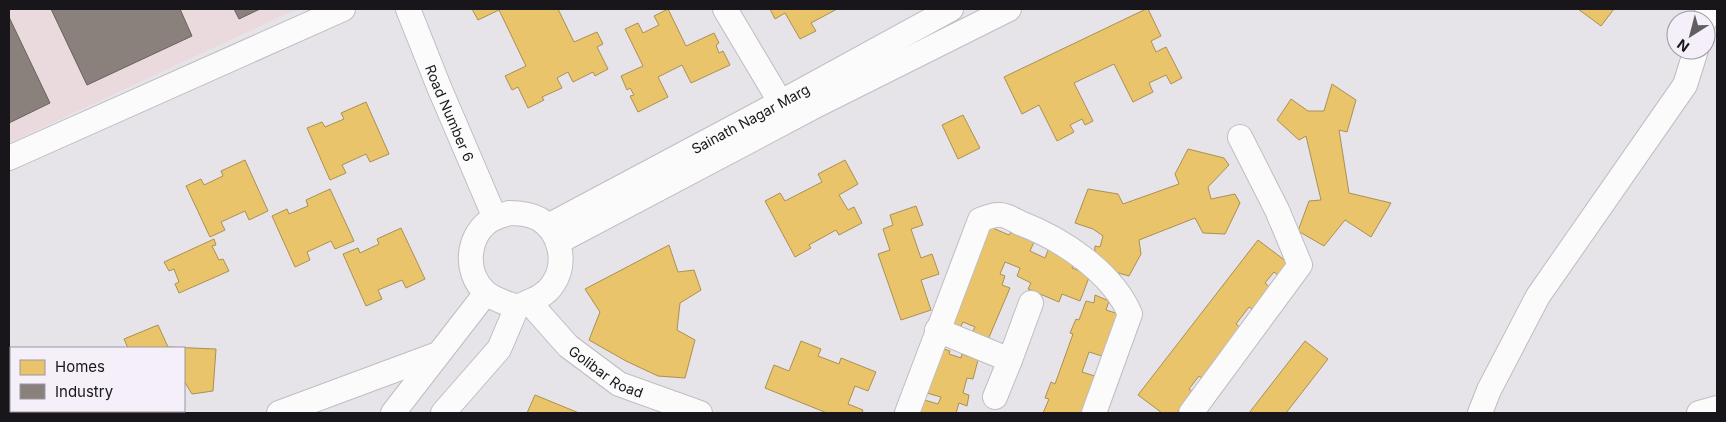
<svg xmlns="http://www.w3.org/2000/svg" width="1726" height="422" font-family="Inter,sans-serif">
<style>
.industrial{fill:#eadadd}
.homes{fill:#e9c46a;stroke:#aa9052}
.industry{fill:#8a817c;stroke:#68615f}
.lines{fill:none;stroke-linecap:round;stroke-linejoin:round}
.minor-casing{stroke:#c0bdc1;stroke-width:26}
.minor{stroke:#fbfbfc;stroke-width:24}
.labels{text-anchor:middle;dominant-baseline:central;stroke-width:5;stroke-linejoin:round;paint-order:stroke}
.street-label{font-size:14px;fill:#18161a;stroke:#f4eff8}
</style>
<rect width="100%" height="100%" fill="#e6e3e9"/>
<!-- industrial -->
<path class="industrial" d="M 9,9 L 297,9 L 9,143 Z"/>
<!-- homes -->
<path class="homes" d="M 472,9 L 558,9 L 574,42 L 597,32 L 603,44 L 597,47 L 608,69 L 595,76 L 593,72 L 573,82 L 568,72 L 557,78 L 562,88 L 542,97 L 544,100 L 528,108 L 518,87 L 512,90 L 505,76 L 526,66 L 499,10 L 478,20 Z
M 668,9 L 686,46 L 714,33 L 719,43 L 716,45 L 719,53 L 723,51 L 730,65 L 691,83 L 682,65 L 658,77 L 668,97 L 638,112 L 630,96 L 634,95 L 630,88 L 627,90 L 621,76 L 643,66 L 625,29 L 638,23 L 643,33 L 659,25 L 654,16 Z
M 770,9 L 837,9 L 811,23 L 816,31 L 800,39 L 785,13 L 775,19 Z
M 1146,9 L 1148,9 L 1161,36 L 1151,41 L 1156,52 L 1166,47 L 1182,78 L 1171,84 L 1166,75 L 1149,83 L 1153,92 L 1133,102 L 1114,64 L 1074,83 L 1093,121 L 1085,125 L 1082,119 L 1070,125 L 1074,132 L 1057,141 L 1039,105 L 1022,114 L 1004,77 Z
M 1578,9 L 1614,9 L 1601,26 Z
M 1332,84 L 1356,100 L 1347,132 L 1339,130 L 1349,193 L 1391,203 L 1371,237 L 1345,220 L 1324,246 L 1298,231 L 1309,201 L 1321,200 L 1306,136 L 1299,140 L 1277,120 L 1291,99 L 1308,111 L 1324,111 Z
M 366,102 L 389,154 L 370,162 L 366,154 L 342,165 L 346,173 L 330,180 L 307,128 L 322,122 L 325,127 L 344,119 L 341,113 Z
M 963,115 L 980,148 L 958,159 L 942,125 Z
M 1188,149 L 1224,158 L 1229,165 L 1208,187 L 1211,199 L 1235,194 L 1240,203 L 1225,234 L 1203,233 L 1195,218 L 1139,240 L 1141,254 L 1129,276 L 1094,266 L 1095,246 L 1100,247 L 1103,236 L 1093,229 L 1075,223 L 1088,189 L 1118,194 L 1123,204 L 1179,184 L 1175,174 Z
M 245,160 L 268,211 L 249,220 L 245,211 L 221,222 L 225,230 L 210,237 L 186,186 L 201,179 L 204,185 L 223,176 L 221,171 Z
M 845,160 L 858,184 L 839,195 L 848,210 L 854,207 L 862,223 L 839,235 L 836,230 L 809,245 L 811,248 L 795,257 L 765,201 L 780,193 L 785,201 L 822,182 L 818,174 Z
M 330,189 L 354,241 L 335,249 L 331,241 L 307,252 L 310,260 L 295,267 L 272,216 L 287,209 L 289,214 L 308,206 L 306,200 Z
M 916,206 L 923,225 L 911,229 L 921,258 L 932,254 L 939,274 L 921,280 L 931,310 L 901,320 L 878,254 L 890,250 L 883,229 L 893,225 L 890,215 Z
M 988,226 L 1009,235 L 1011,232 L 1034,242 L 1030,251 L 1045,258 L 1049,248 L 1076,260 L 1072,268 L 1090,275 L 1080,301 L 1062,294 L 1059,302 L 1028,289 L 1031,283 L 1017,276 L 1020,268 L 1005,262 L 1000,274 L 1005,276 L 1002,285 L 1010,288 L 987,342 L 971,335 L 975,327 L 963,322 L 959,330 L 946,324 Z
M 401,228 L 425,279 L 406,288 L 402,280 L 378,290 L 382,299 L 366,306 L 343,254 L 358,248 L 360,253 L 379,244 L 377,239 Z
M 214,239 L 216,245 L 212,246 L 219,260 L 223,259 L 229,271 L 179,293 L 175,284 L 179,282 L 174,269 L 169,271 L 164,262 Z
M 1258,240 L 1291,265 L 1281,278 L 1274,272 L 1265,283 L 1272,289 L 1255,311 L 1249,307 L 1236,324 L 1242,329 L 1203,379 L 1199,376 L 1189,389 L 1193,392 L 1177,413 L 1162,413 L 1138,395 Z
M 669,245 L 678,272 L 694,270 L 701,290 L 680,303 L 677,330 L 695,340 L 685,378 L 658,376 L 626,361 L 589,340 L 600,312 L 585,289 Z
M 1095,295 L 1109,301 L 1106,310 L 1122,315 L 1108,358 L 1089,352 L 1082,372 L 1101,378 L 1087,413 L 1043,413 L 1049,399 L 1045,398 L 1051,382 L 1055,384 L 1073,334 L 1070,333 L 1076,319 L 1079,320 L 1086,301 L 1094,303 Z
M 158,325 L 168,347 L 216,349 L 213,391 L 192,394 L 184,381 L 184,348 L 128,348 L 124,339 Z
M 801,341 L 821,349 L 818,356 L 839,364 L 841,358 L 876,372 L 868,391 L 855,386 L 848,404 L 863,410 L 862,413 L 827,413 L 765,388 L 774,365 L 789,371 Z
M 1305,341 L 1328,359 L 1286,413 L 1249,413 Z
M 938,347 L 950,351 L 949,354 L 961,358 L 962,354 L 978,360 L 973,379 L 967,378 L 963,393 L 969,395 L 967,406 L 959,403 L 956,413 L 917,413 L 921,399 L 938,404 L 941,397 L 923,392 Z
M 535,395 L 579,413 L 527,413 Z"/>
<!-- industry -->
<path class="industry" d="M 51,9 L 180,9 L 192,36 L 87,85 Z
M 234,9 L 260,9 L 239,19 Z
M 9,17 L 50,103 L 9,123 Z"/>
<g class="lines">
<defs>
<g id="minor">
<path id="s1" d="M 408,9 L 439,87 L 495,218"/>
<path d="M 725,9 L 788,115"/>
<path d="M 1705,20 L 1708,9"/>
<path d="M 9,158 L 343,9"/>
<path d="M 509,213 C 520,213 530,214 539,219 C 561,232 567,264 553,284 C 545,297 530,301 517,307 C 507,303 494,300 485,292 C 463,271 467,233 494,218 C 499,216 504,215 509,213 Z"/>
<path id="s2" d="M 548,226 L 781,102 L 951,9"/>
<path d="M 558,242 L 819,104 L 1009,9"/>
<path id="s3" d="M 529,302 L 568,346 L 619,384 L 700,413"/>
<path d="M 937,330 L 1010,360 L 995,397"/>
<path d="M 1010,360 L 1031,303"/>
<path d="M 279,413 L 438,354"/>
<path d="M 393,413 L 486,293"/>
<path d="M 443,413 L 499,349 L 517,307"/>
<path d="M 907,413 L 980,220 C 985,218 993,215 998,215 C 1005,214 1014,220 1020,223 C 1062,239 1112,272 1130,314 L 1094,413"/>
<path d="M 1191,413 L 1300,265 L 1277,210 L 1240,137"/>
<path d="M 1480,413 L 1489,390 L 1538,296 L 1685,85 L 1696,50"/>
<path d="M 1699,413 L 1717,408"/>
</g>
</defs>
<!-- minor casing -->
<use href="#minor" class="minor-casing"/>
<!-- minor -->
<use href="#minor" class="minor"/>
</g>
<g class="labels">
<!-- street labels -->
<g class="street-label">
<text stroke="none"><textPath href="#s1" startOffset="112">Road Number 6</textPath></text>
<text stroke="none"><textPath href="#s2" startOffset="229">Sainath Nagar Marg</textPath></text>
<text stroke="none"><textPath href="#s3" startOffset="105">Golibar Road</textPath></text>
</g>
</g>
<!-- border -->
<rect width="1726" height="422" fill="none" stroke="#18161a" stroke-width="20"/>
<!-- legend -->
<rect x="10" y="347" width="175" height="65" fill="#f4eff8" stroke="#9c989f"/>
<rect x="20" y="360" width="25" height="15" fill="#e9c46a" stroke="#9c989f"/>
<text x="55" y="372" font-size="15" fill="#18161a">Homes</text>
<rect x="20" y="384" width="25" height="15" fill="#8a817c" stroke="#9c989f"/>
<text x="55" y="397" font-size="15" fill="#18161a">Industry</text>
<!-- north arrow -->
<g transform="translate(1691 35) rotate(216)"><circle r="24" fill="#f4eff8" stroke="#9c989f"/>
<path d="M0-4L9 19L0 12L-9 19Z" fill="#605e62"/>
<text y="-8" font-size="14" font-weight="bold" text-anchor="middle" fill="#18161a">N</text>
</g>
</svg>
